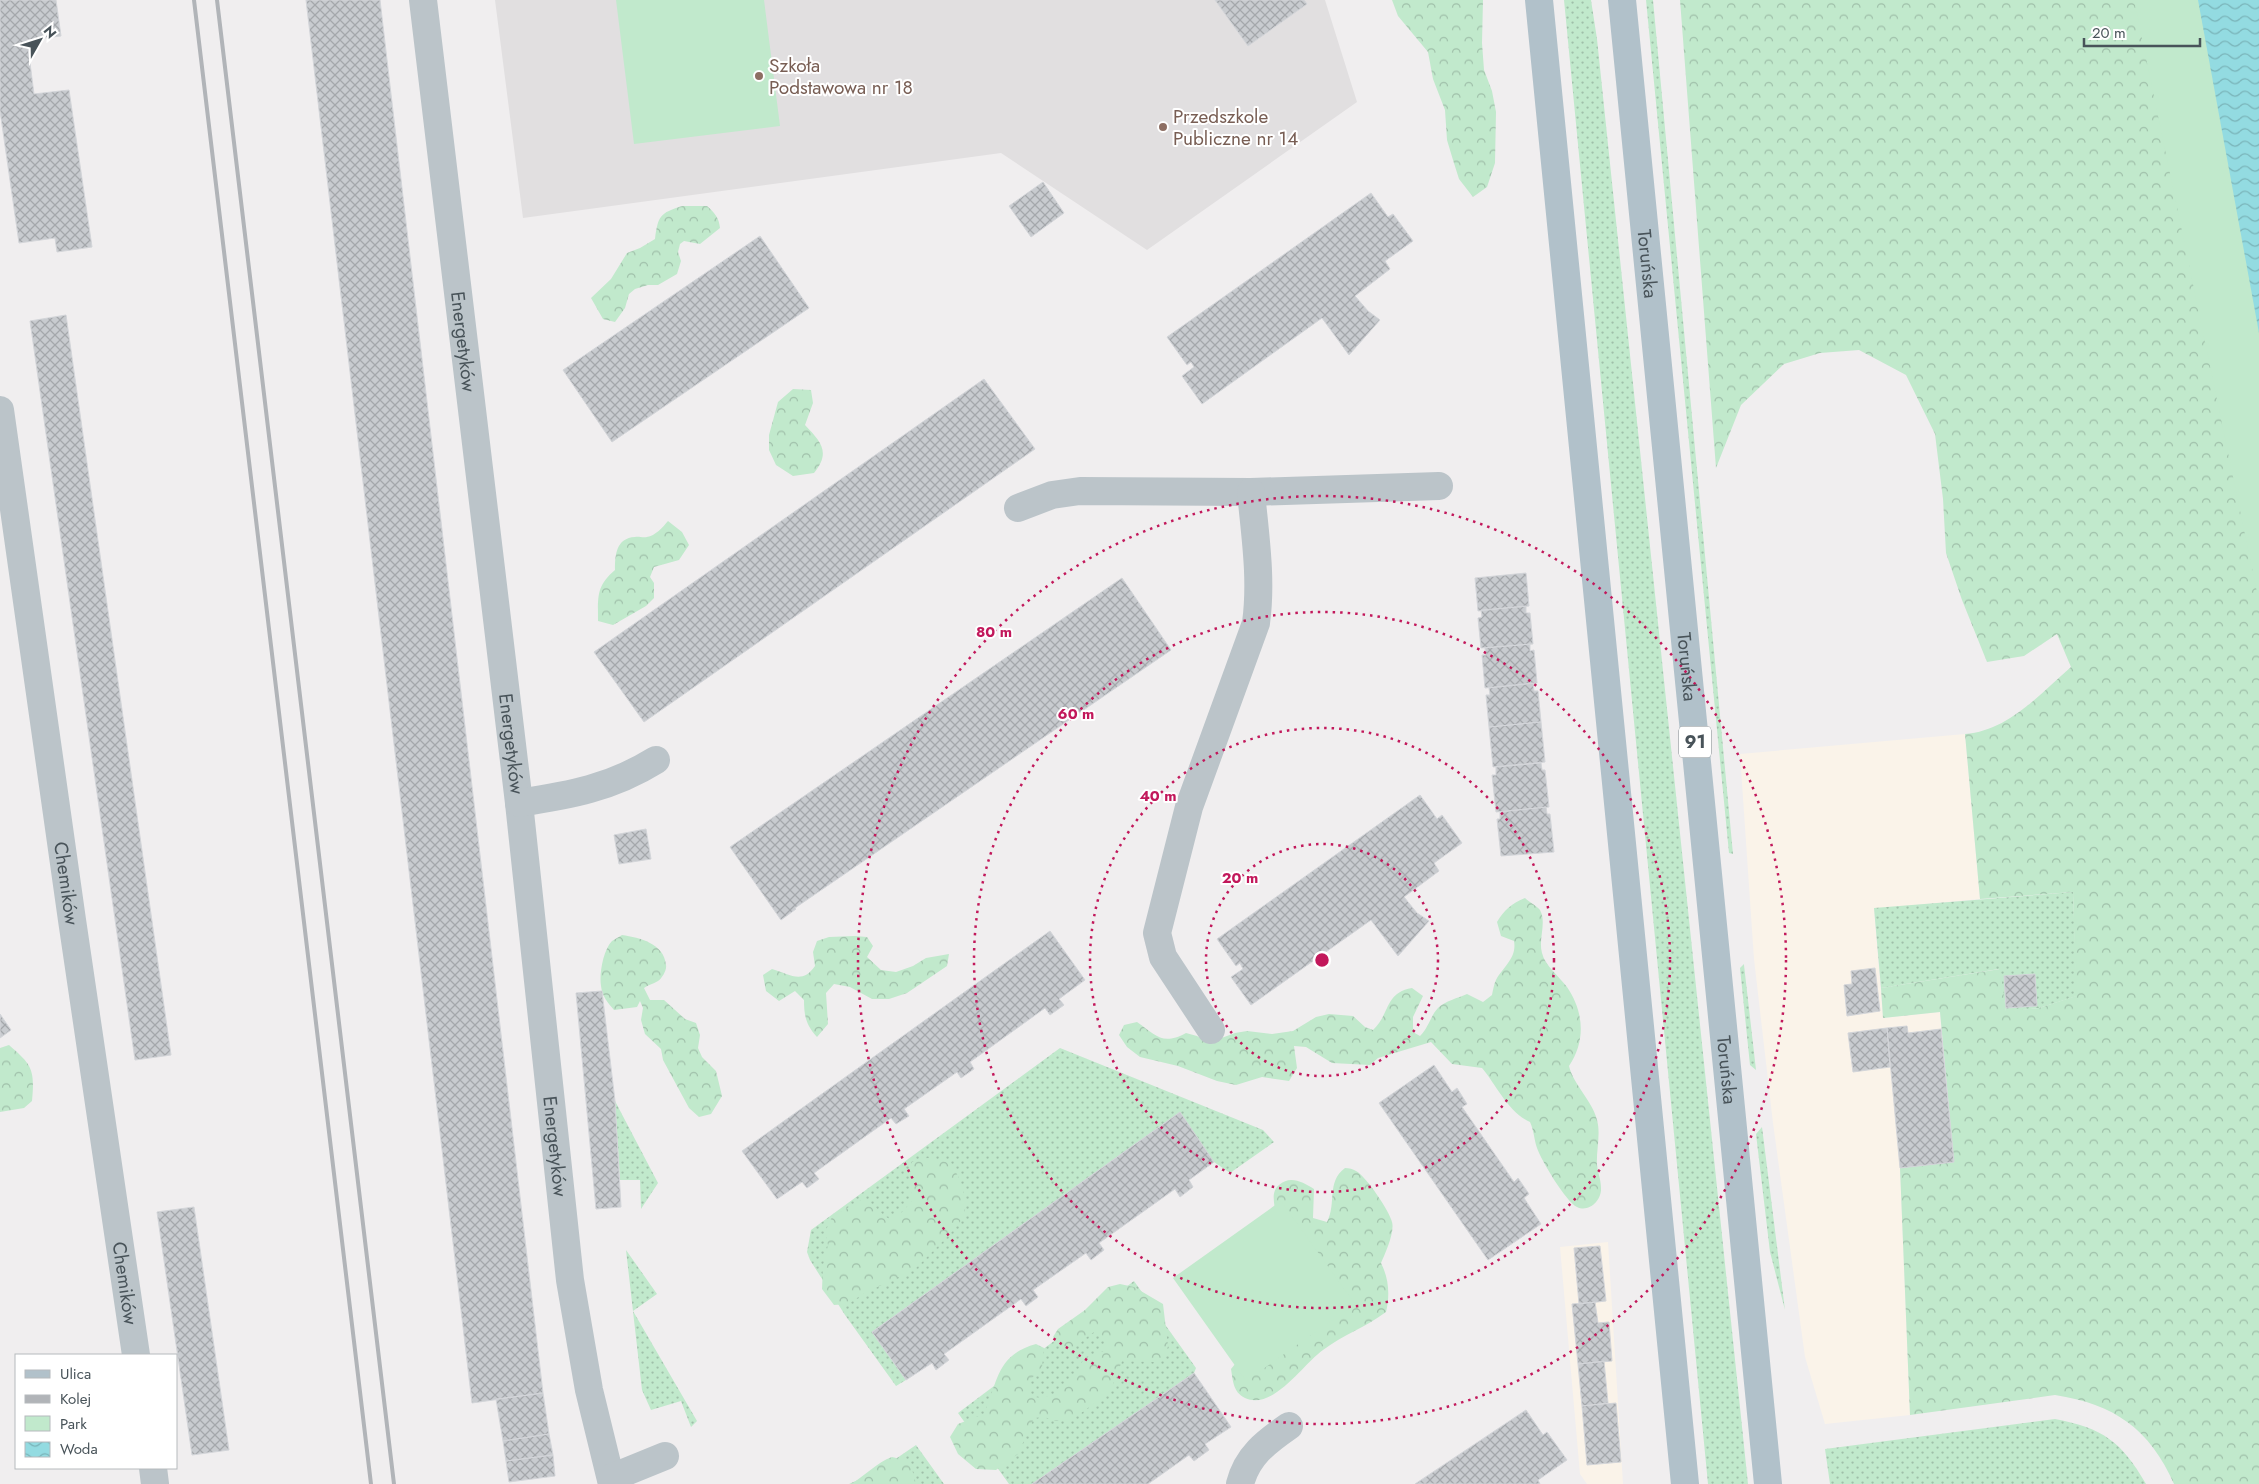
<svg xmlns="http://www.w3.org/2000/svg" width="2259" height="1484" font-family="Jost,sans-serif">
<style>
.commercial{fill:#faf3e9}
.education{fill:#e1dfe0}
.grass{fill:url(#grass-dots)}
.forest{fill:url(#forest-crowns)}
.park{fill:#c1e9cc}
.water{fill:url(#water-waves)}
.building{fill:url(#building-cross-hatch);stroke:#d3d5d9}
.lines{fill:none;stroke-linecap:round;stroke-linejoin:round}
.minor{stroke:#bbc4c9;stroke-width:28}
.major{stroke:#b1c1ca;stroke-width:28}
.rail{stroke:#b1b4b8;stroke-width:4}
.ring{fill:none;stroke:#c2185b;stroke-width:2.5;stroke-dasharray:2.5 5}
.education-dot{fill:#8d6e63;stroke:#fff;stroke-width:2}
.labels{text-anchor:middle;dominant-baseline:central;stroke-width:4;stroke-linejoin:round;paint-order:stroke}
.shield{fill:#fff;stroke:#7f878b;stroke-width:1}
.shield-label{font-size:18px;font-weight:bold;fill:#485359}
.education-label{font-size:19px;fill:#785e54;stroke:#fff;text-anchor:start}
.street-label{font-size:19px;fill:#485359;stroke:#fff}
.centre{fill:#c2185b;stroke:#fff;stroke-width:2.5}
.ring-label{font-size:15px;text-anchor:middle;font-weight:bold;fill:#c2185b;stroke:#fff;stroke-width:4;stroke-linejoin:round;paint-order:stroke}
</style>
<defs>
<pattern id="grass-dots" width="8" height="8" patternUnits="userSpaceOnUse" patternTransform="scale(1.25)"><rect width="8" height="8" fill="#c1e9cc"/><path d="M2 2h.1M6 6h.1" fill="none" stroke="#9fbfa9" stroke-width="1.8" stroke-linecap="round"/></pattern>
<pattern id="forest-crowns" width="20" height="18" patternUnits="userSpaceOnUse" patternTransform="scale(1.25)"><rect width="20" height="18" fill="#c1e9cc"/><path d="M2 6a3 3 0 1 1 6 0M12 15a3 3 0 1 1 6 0" fill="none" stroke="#9fbfa9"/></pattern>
<pattern id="water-waves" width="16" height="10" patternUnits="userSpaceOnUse" patternTransform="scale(1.25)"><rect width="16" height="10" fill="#93dbe1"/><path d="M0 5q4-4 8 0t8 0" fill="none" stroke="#7ab4b9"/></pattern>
<pattern id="building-cross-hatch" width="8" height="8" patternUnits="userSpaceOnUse" patternTransform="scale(1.25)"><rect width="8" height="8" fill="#c8cbcf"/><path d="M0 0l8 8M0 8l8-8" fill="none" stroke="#a4a7ab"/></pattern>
</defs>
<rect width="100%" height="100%" fill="#f0eeef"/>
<!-- commercial -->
<path class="commercial" d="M 1965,734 L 1980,899 L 1874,909 L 1883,1018 L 1940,1012 L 1941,1029 L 1900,1168 L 1910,1415 L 1825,1424 L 1805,1357 L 1773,1123 L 1754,959 L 1740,754 Z
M 1608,1242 L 1623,1484 L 1587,1484 L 1580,1474 L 1560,1247 Z"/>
<!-- education -->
<path class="education" d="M 495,0 L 1325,0 L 1357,102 L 1147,250 L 1001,153 L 523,218 Z"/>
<!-- grass -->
<path class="grass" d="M 1564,0 L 1591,0 L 1597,39 L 1748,1484 L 1708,1484 Z
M 1646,0 L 1653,0 L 1733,854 L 1729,853 Z
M 2073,892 L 2077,996 L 2039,1008 L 2006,1012 L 1999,969 L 1881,988 L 1874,908 Z
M 1744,964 L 1744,965 L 1756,1070 L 1750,1065 L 1740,968 Z
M 1060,1048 L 1263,1130 L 1274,1142 L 1230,1173 L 1214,1162 L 1179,1113 L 872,1332 L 906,1380 L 896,1386 L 845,1315 L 810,1260 L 807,1252 L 811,1230 Z
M 615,1101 L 658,1183 L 641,1209 L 640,1180 L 620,1180 Z
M 1762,1127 L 1785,1310 L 1770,1252 L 1756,1134 Z
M 626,1250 L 657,1294 L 633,1311 L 697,1421 L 691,1427 L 681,1401 L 651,1410 L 642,1390 Z
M 1134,1281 L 1196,1368 L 1194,1373 L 1032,1484 L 1009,1484 L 958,1413 Z
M 2055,1419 C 2103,1428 2122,1442 2146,1484 L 1830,1484 L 1825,1449 Z
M 916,1445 L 944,1484 L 849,1484 L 878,1471 Z"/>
<!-- forest -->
<path class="forest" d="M 1392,0 L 1483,0 L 1482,43 L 1484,70 L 1492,91 L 1496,112 L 1495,163 L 1487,187 L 1473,197 L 1459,179 L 1453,160 L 1447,140 L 1445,110 L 1433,79 L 1428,52 L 1398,16 Z
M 1680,0 L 2191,0 L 2259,364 L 2259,1484 L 2174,1484 C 2150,1429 2114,1404 2055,1395 L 1910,1415 L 1900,1168 L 1954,1162 L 1940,1012 L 1883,1018 L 1881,988 L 2000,969 L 2006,1011 L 2039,1008 L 2076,996 L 2073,892 L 1980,899 L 1965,734 C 2008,731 2040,694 2071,667 L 2057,634 L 2024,656 L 1987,662 L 1962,600 L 1946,553 L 1943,499 L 1935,434 L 1906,375 L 1859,350 L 1820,353 L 1784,364 L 1741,405 L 1716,468 Z
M 682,206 L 707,206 C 715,213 719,218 720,228 L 700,244 L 684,241 L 680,244 L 678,252 L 681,261 L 677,274 L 658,285 L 648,285 L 635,289 L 629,294 L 625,308 L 615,322 L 603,319 L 591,298 L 611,279 L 627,253 L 640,248 L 655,239 C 658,216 660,213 682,206 Z
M 793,389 L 811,390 L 813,403 L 805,425 C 821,442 831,452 814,473 L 793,476 L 776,465 L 769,450 L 769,435 L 778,402 Z
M 668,521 L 682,532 L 689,545 L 679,560 L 654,567 L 650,577 L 654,583 L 654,598 L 646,606 L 613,625 L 598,621 C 598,597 596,586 615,570 C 615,555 616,538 635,537 C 638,536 643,538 647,537 C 655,536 663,527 668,521 Z
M 1525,898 C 1529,902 1537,906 1540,910 C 1547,923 1538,939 1542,953 C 1545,966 1559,976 1567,987 C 1584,1012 1586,1041 1569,1066 C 1574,1086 1592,1100 1597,1120 C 1601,1134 1596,1151 1597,1165 C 1598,1173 1601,1180 1601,1188 C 1602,1200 1589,1213 1577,1207 C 1566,1202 1541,1160 1537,1148 C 1534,1139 1534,1131 1530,1122 C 1508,1112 1497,1086 1482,1068 L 1452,1064 L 1431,1042 L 1378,1058 L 1370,1065 L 1332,1063 L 1306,1047 L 1294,1046 L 1297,1068 L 1289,1081 L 1262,1077 L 1236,1085 L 1217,1081 L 1178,1066 L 1140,1057 L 1127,1047 L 1119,1035 L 1124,1025 L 1137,1022 C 1156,1035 1162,1046 1186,1033 L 1197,1036 L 1208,1043 L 1235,1033 L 1247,1031 L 1272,1034 L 1293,1031 L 1316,1017 L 1329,1014 L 1353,1016 L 1365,1027 L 1373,1030 C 1391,1013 1384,993 1412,988 L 1423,996 L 1413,1017 L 1413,1032 L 1420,1036 C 1429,1027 1431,1015 1438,1008 C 1445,1001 1458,998 1467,994 L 1483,1002 L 1492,995 C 1493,990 1494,984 1496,980 C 1504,966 1517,958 1514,941 L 1501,936 L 1497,922 C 1504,910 1512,903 1525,898 Z
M 622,935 C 640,938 664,943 666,965 C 667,970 662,978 658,981 C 653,984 648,985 644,988 L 650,1000 L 664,1000 L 685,1019 L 696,1023 L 700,1035 L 698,1048 L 702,1057 L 716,1071 L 722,1096 L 711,1114 L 699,1117 L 689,1108 L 663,1060 L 661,1049 L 645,1034 L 641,1020 L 643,1008 L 640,1001 L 637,1007 L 614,1010 C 608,1003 602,996 601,986 C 599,975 603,950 612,941 C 615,939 619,937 622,935 Z
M 855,936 L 867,937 L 873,946 L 867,957 L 881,970 L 896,972 L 913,966 L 926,958 L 949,954 L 947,966 L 907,993 L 889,999 L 872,999 L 850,987 L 834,984 L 826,993 L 828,1024 L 817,1037 C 806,1025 804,1016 804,1000 L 795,991 L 779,1001 L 766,991 L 763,975 L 772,969 C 790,974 802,985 815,966 L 813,952 L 817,941 L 829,937 Z
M 9,1045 C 32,1065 35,1069 32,1101 L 24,1108 L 0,1112 L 0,1048 Z
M 928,1158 L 951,1163 L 960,1180 L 966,1201 L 964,1217 L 949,1235 L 915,1269 L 863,1294 L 848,1304 L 834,1305 L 822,1289 L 823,1266 L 828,1245 L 825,1232 L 832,1217 L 864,1198 C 874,1204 880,1214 891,1220 L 902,1212 L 912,1201 L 910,1182 L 912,1162 Z
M 1345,1168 C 1349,1168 1353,1169 1356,1171 C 1366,1176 1390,1212 1392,1222 C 1395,1232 1385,1254 1381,1263 C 1389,1279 1390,1295 1386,1312 C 1366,1327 1343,1335 1323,1350 C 1303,1364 1273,1411 1245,1398 C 1233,1392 1233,1381 1231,1369 L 1244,1353 C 1254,1309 1265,1265 1275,1222 C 1278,1210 1268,1194 1279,1185 C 1290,1175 1303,1182 1314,1189 L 1313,1218 L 1327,1222 C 1337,1203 1326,1182 1345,1168 Z
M 1120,1284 L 1134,1287 L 1163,1304 L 1168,1346 L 1165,1358 L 1156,1362 L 1122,1361 L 1110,1392 L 1070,1421 L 1055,1421 L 1044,1417 L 1034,1418 L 1018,1454 L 996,1470 L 976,1469 L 958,1454 L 950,1437 L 958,1424 L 984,1414 C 998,1382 996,1355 1036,1344 L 1044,1348 L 1042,1367 L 1031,1379 L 1029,1396 L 1041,1398 L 1055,1394 L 1058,1389 L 1078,1374 C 1079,1358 1090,1356 1104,1351 L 1106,1339 L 1096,1331 C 1078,1340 1071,1363 1053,1337 L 1058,1329 L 1085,1310 L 1108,1287 Z
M 892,1457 C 910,1461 912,1466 916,1484 L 851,1484 C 865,1476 877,1462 892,1457 Z"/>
<!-- park -->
<path class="park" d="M 616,0 L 764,0 L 780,126 L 634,144 Z
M 2134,0 L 2259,0 L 2259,602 Z
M 1281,1201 L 1355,1304 L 1246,1381 L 1173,1278 Z"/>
<!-- water -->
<path class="water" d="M 2198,0 L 2259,0 L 2259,333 Z"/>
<!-- building -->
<path class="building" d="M 0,0 L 56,0 L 61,36 L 27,40 L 34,94 L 69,90 L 92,247 L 57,252 L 55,238 L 19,243 L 0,111 Z
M 306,0 L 380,0 L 543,1393 L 472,1403 Z
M 1215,0 L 1304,0 L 1307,4 L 1248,46 Z
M 1043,182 L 1064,213 L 1031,237 L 1009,206 Z
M 1371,193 L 1388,217 L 1393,214 L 1413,241 L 1385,261 L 1390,269 L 1355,296 L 1368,311 L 1380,320 L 1349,355 L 1322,318 L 1202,404 L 1182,376 L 1194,367 L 1191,362 L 1187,365 L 1167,337 Z
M 760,236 L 809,308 L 612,442 L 563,370 Z
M 66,315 L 171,1055 L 135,1060 L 30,321 Z
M 984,379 L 1035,449 L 644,722 L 594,652 Z
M 1526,573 L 1529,606 L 1478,611 L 1475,578 Z
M 1122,578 L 1171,650 L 795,908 L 796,909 L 781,920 L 730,847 Z
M 1526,606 L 1526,613 L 1530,613 L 1533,644 L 1481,648 L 1478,618 L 1482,617 L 1481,610 Z
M 1530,644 L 1530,651 L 1534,650 L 1537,683 L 1485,688 L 1482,655 L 1486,655 L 1485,648 Z
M 1533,683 L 1534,691 L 1538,691 L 1541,722 L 1489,727 L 1486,695 L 1490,695 L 1489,688 Z
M 1541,722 L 1545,762 L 1493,767 L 1489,727 Z
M 1541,763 L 1542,770 L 1545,770 L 1549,807 L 1496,812 L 1492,775 L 1496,775 L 1496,767 Z
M 1420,795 L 1437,819 L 1442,815 L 1462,843 L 1434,863 L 1439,871 L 1404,897 L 1417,913 L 1429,921 L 1398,956 L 1371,920 L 1251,1005 L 1231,977 L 1243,969 L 1240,963 L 1236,966 L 1217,939 Z
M 1546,807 L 1547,814 L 1550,814 L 1554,852 L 1501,856 L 1497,819 L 1500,819 L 1500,812 Z
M 646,829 L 651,859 L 619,864 L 614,835 Z
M 1050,931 L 1085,980 L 1059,999 L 1064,1005 L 1050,1015 L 1045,1008 L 970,1062 L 974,1069 L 961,1078 L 957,1072 L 904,1109 L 909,1116 L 896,1124 L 891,1118 L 814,1173 L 819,1179 L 807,1188 L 802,1182 L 777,1199 L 742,1151 Z
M 1875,968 L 1880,1011 L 1847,1016 L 1844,985 L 1852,984 L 1851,971 Z
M 2035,974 L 2037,1006 L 2006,1008 L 2004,976 Z
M 602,991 L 615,1101 L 621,1207 L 596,1209 L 576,993 Z
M 0,1014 L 11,1030 L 0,1038 Z
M 1907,1026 L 1908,1033 L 1941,1029 L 1954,1162 L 1900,1168 L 1887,1028 Z
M 1887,1028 L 1890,1067 L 1853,1072 L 1848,1033 Z
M 1434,1065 L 1452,1092 L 1457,1088 L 1467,1104 L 1462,1107 L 1514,1182 L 1518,1178 L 1529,1194 L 1524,1198 L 1541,1224 L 1488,1260 L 1379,1103 Z
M 1180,1112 L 1214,1162 L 1189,1180 L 1193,1187 L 1180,1197 L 1175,1189 L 1099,1243 L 1104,1250 L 1091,1260 L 1086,1253 L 1033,1290 L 1038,1297 L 1026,1306 L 1021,1299 L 944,1354 L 949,1360 L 936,1370 L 932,1363 L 906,1380 L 872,1332 Z
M 194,1207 L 229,1450 L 192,1455 L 157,1212 Z
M 1600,1246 L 1606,1301 L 1579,1304 L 1574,1248 Z
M 1595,1302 L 1598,1323 L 1609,1322 L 1612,1361 L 1578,1364 L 1572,1304 Z
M 1604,1361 L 1608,1403 L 1582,1406 L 1578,1364 Z
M 1194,1373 L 1231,1427 L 1205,1444 L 1209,1450 L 1194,1461 L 1189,1455 L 1148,1484 L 1032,1484 Z
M 543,1393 L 549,1434 L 503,1441 L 496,1399 Z
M 1616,1403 L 1621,1462 L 1587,1465 L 1582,1406 Z
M 1526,1410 L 1543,1435 L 1547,1432 L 1567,1460 L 1538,1480 L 1540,1484 L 1415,1484 Z
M 549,1434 L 553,1455 L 506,1461 L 503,1441 Z
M 553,1455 L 555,1476 L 509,1482 L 506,1461 Z"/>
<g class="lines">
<!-- minor -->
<g class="minor">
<path id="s1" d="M 423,0 L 519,803 L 570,1280 L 589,1390 L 612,1484"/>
<path id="s2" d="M 0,410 L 72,920 L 136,1355"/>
<path d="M 1018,508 L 1052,495 L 1080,491 L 1251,492 L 1439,486"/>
<path d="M 519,803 C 570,795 611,788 656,760"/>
<path d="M 1211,1030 L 1163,957 L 1157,933 L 1189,807 L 1256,623 C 1262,579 1255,535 1251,492"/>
<path d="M 153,1468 L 155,1484"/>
<path d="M 611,1478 L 665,1456"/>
<path d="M 1240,1484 C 1247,1456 1266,1442 1289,1426"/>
</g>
<!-- major -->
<g class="major">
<path d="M 1539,0 L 1685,1484"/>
<path id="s3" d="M 1622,0 L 1768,1484"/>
</g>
<!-- rail -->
<path class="rail" d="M 194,0 L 371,1484
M 217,0 L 394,1484"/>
</g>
<!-- distance rings -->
<g class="ring">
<circle cx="1322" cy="960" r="116"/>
<circle cx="1322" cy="960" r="232"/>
<circle cx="1322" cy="960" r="348"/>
<circle cx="1322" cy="960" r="464"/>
</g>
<!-- markers -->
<g class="education-dot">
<circle cx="759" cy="76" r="5"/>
<circle cx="1163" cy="127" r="5"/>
</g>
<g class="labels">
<!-- shield labels -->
<rect class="shield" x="1679" y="726.5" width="32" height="31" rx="4"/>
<g class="shield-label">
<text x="1695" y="742">91</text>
</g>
<!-- education labels -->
<g class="education-label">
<text x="769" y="65">Szkoła<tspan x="769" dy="22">Podstawowa nr 18</tspan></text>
<text x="1173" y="116">Przedszkole<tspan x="1173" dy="22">Publiczne nr 14</tspan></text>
</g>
<!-- street labels -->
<g class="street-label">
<text stroke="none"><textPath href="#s3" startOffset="265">Toruńska</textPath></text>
<text stroke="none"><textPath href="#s1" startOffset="344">Energetyków</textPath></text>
<text stroke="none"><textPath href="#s3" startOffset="670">Toruńska</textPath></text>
<text stroke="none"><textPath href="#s1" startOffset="749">Energetyków</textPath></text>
<text stroke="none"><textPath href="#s2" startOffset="478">Chemików</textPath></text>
<text stroke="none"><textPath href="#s3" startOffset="1075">Toruńska</textPath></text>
<text stroke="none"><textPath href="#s1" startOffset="1154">Energetyków</textPath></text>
<text stroke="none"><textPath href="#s2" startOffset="882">Chemików</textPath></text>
</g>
</g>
<circle cx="1322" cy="960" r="8" class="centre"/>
<g class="ring-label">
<text x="994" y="637">80 m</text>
<text x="1076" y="719">60 m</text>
<text x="1158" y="801">40 m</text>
<text x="1240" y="883">20 m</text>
</g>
<!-- legend -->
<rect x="15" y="1354" width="162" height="115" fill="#ffffff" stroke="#b6babd"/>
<rect x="25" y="1370" width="25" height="8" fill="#b1c1ca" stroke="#b6babd"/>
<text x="60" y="1379" font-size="15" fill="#485359">Ulica</text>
<rect x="25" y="1395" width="25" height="8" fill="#b1b4b8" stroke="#b6babd"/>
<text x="60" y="1404" font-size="15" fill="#485359">Kolej</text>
<rect x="25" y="1416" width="25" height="15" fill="#c1e9cc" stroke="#b6babd"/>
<text x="60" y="1429" font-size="15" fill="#485359">Park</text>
<rect x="25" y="1442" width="25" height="15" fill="url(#water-waves)" stroke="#b6babd"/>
<text x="60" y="1454" font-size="15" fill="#485359">Woda</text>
<!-- north arrow -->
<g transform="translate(40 40) rotate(51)" stroke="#ffffff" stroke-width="4" paint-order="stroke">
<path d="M0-4L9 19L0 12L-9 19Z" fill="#485359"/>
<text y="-8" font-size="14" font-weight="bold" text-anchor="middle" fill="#485359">N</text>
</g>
<!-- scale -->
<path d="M2084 38v8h116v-8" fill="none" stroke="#485359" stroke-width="2.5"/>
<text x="2092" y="38" font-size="15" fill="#485359" stroke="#ffffff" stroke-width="4" paint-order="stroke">20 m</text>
</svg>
